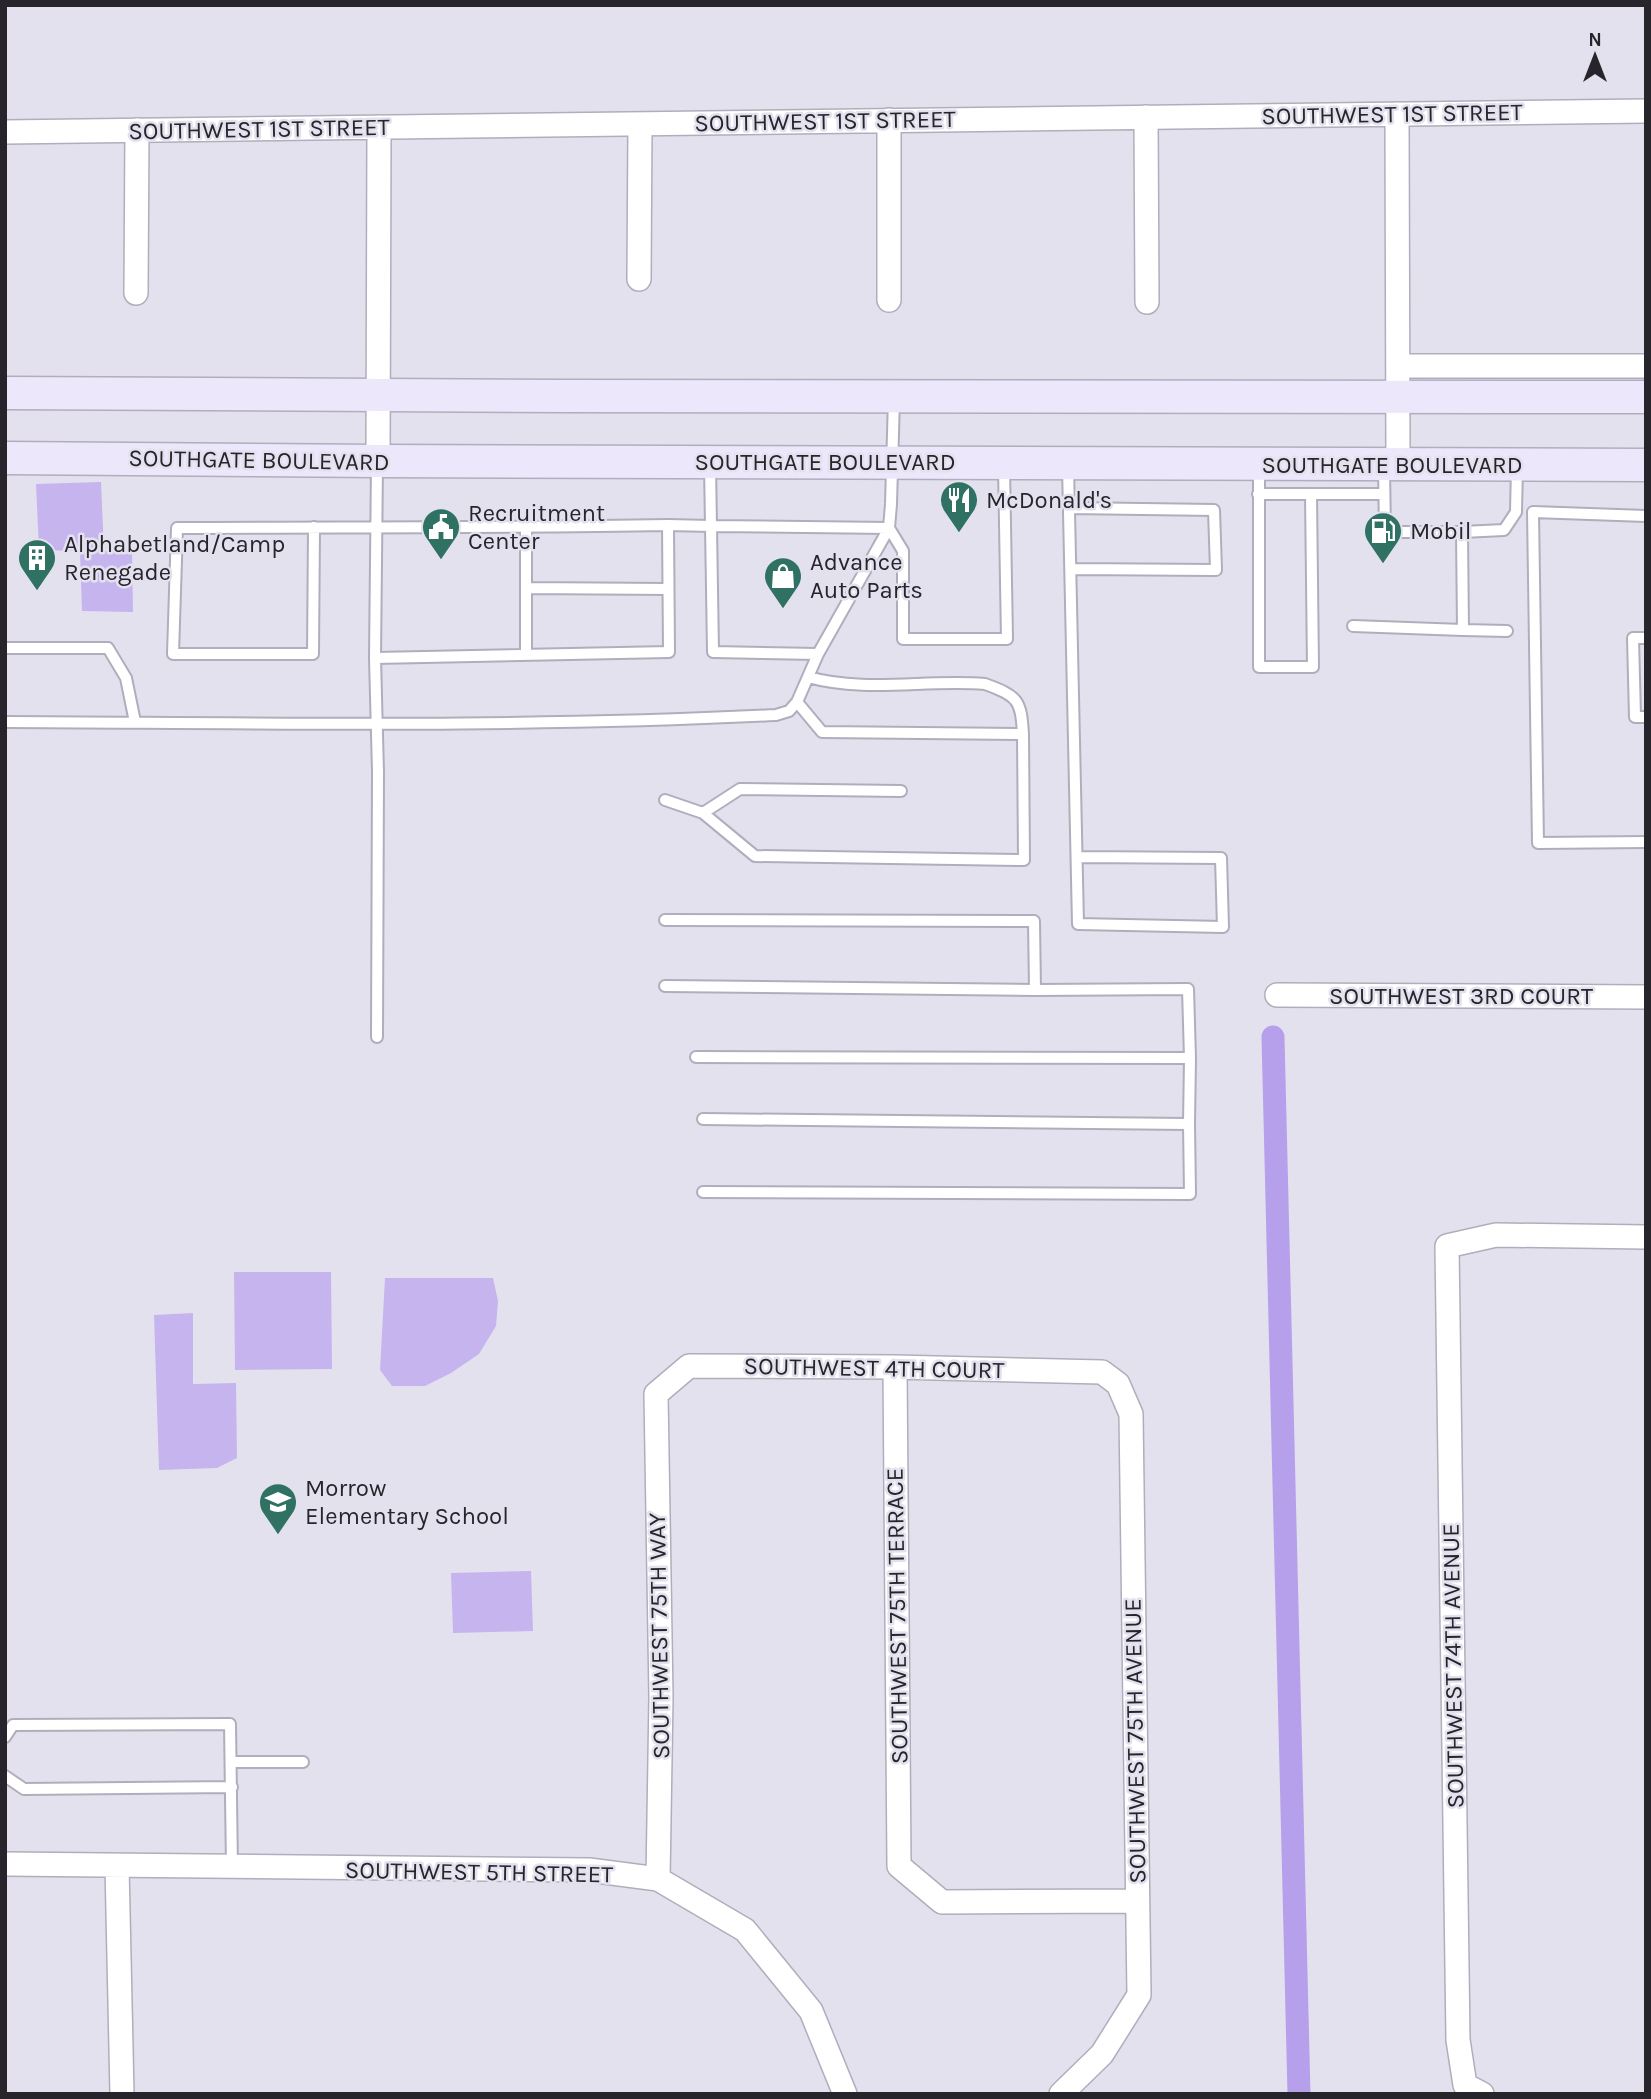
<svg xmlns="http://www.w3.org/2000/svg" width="1651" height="2099" font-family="Karla,sans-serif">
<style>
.green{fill:#c6b4ef}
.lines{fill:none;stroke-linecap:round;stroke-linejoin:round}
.canal{stroke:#b7a0eb;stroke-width:23}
.lane-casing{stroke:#b1adbc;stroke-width:14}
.street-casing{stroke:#b1adbc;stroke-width:26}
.secondary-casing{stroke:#b1adbc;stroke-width:35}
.lane{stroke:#fff;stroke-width:10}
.street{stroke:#fff;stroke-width:23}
.secondary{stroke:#ede7fb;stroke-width:32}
.labels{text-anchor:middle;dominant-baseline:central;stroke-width:5;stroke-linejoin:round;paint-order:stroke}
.street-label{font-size:24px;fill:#27252b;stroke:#e4e1ef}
.poi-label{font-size:24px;fill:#27252b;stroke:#e4e1ef;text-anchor:start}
</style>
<rect width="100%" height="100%" fill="#e4e1ef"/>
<!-- green -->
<path class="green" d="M 101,482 L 104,551 L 132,551 L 133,612 L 82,611 L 80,551 L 39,550 L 36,484 Z
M 234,1272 L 331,1272 L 332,1369 L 235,1370 Z
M 385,1278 L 493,1278 L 498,1301 L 496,1326 L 479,1354 L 451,1373 L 425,1386 L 392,1386 L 380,1370 Z
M 193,1313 L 193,1384 L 236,1383 L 237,1458 L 217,1468 L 159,1470 L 154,1315 Z
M 531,1571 L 533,1631 L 453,1633 L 451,1573 Z"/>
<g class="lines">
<!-- canal -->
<path class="canal" d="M 1273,1037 L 1299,2094"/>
<defs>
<path id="lane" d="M 710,465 L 711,526 L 889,528 L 903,551 L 903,639 L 1007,639 L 1004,466
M 1068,466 L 1078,924 L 1223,927 L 1221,858 L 1078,857
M 1259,467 L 1259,667 L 1313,667 L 1311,494 L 1384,494
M 1384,467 L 1385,532 L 1462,532 L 1504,530 L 1516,512 L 1517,467
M 1258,494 L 1311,494
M 1070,508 L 1214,510 L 1216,570 L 1071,569
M 1646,516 L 1533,512 L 1538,843 L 1646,842
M 668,525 L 711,526 L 713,652 L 818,654
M 314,527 L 313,654 L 173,654 L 177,528 C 340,527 504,528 668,525 L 669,652 L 375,658
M 526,527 L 526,654
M 526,588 L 668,589
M 1353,626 L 1463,630 L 1462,532
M 1463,630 L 1507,631
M 1646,638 L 1633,638 L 1635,717 L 1646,717
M 5,648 L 108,648 L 126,678 L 135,722
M 808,677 C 865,693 927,679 985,684 C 1018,696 1021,700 1023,734
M 5,722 C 262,723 520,728 776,715 L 789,711 L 797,702 L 818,654 L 889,528 L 891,504 L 894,398
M 665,800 L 703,813 L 755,856 L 1024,860 L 1023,734 L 822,732 L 797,702
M 703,813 L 740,789 L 901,791
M 665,920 L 1034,921 L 1035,990 L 1188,989 L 1190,1058 L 696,1057
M 665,986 L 1035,990
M 377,1037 L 378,772 L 375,658 L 377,464
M 703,1119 L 1189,1124 L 1190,1058
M 703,1192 L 1190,1194 L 1189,1124
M 5,1737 L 13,1725 L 230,1724 L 232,1868
M 231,1762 L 303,1762
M 5,1776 L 24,1789 L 232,1787"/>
<path id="street" d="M 1397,114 L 1398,465
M 1146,117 L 1147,302
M 889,120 L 889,300
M 5,132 L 1646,111
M 639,279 L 640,124
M 136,293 L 137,130
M 1398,366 L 1646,366
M 378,461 L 379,127
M 1277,995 L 1646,997
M 895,1367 L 899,1866 L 942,1902 L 1137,1901
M 5,1864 L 589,1870 L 658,1879 L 745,1930 L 811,2011 L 845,2094
M 117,1866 L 122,2094
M 658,1879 L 661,1697 L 656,1394 L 689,1366 L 895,1367 L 1102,1372 L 1118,1384 L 1131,1414 L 1139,1995 L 1102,2054 L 1061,2094
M 1482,2094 L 1465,2085 L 1458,2040 L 1447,1246 L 1496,1235 L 1646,1237"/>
<path id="secondary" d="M 5,393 L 564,396 L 1646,397
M 5,458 L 378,461 L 1646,465"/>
</defs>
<!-- lane casing -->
<use href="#lane" class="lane-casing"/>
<!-- street casing -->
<use href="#street" class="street-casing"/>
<!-- secondary casing -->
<use href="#secondary" class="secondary-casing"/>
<!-- lane -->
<use href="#lane" class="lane"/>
<!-- street -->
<use href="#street" class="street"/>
<!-- secondary -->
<use href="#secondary" class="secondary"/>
</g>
<!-- icons -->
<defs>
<symbol id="restaurant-pin" viewBox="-11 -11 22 30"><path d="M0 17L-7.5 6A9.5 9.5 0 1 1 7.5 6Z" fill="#2f7162" stroke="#e4e1ef"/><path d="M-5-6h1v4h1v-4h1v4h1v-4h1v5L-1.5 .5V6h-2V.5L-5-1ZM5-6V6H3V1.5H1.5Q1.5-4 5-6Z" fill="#fff"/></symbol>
<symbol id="civic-pin" viewBox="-11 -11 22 30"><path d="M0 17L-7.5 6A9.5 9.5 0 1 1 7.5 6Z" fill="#2f7162" stroke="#e4e1ef"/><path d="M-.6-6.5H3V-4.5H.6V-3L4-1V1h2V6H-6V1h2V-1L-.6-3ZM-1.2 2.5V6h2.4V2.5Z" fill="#fff"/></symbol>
<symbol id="fuel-pin" viewBox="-11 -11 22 30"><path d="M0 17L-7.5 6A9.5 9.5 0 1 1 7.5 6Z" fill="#2f7162" stroke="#e4e1ef"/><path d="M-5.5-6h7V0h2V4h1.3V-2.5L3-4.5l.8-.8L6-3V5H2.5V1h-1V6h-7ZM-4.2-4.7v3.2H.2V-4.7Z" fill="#fff"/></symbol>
<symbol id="building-pin" viewBox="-11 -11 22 30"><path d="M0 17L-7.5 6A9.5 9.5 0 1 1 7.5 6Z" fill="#2f7162" stroke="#e4e1ef"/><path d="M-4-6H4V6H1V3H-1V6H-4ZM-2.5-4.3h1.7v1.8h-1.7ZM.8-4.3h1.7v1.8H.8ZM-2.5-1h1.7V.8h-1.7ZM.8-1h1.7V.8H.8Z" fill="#fff"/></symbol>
<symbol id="shop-pin" viewBox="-11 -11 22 30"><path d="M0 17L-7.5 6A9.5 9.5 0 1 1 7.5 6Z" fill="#2f7162" stroke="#e4e1ef"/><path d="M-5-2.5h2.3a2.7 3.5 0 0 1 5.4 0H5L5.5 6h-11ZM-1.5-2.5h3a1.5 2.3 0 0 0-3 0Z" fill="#fff"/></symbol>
<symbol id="school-pin" viewBox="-11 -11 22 30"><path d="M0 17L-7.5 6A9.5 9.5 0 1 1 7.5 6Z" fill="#2f7162" stroke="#e4e1ef"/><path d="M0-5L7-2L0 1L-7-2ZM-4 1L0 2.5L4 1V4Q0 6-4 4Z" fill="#fff"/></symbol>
</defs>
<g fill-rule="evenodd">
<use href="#restaurant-pin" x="937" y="478" width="44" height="60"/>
<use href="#civic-pin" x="419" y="505" width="44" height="60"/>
<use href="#fuel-pin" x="1361" y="509" width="44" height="60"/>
<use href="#building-pin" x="15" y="536" width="44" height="60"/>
<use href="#shop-pin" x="761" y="554" width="44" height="60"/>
<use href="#school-pin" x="256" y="1480" width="44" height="60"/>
</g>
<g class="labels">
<!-- street labels -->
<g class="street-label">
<text transform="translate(1392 114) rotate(-1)">SOUTHWEST 1ST STREET</text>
<text transform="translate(825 121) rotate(-1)">SOUTHWEST 1ST STREET</text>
<text transform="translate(259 129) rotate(-1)">SOUTHWEST 1ST STREET</text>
<text transform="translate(259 460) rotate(1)">SOUTHGATE BOULEVARD</text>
<text x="825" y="462">SOUTHGATE BOULEVARD</text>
<text x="1392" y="465">SOUTHGATE BOULEVARD</text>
<text x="1461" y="996">SOUTHWEST 3RD COURT</text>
<text transform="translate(874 1368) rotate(1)">SOUTHWEST 4TH COURT</text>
<text transform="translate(897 1616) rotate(-91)">SOUTHWEST 75TH TERRACE</text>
<text transform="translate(659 1636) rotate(-91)">SOUTHWEST 75TH WAY</text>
<text transform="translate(1453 1666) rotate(-91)">SOUTHWEST 74TH AVENUE</text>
<text transform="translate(1135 1741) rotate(-91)">SOUTHWEST 75TH AVENUE</text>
<text transform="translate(479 1872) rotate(1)">SOUTHWEST 5TH STREET</text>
</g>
<!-- poi labels -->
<g class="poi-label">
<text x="986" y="500">McDonald's</text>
<text x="468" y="513">Recruitment<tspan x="468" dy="28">Center</tspan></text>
<text x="1410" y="531">Mobil</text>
<text x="64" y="544">Alphabetland/Camp<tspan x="64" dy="28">Renegade</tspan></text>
<text x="810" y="562">Advance<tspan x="810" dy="28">Auto Parts</tspan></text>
<text x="305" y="1488">Morrow<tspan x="305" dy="28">Elementary School</tspan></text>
</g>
</g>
<!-- border -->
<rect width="1651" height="2099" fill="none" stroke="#27252b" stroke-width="14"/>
<!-- north arrow -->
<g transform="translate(1595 56)" stroke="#e4e1ef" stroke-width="5" paint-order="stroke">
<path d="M0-5L12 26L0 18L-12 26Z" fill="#27252b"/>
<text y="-10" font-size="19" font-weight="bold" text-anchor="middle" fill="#27252b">N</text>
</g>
</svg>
